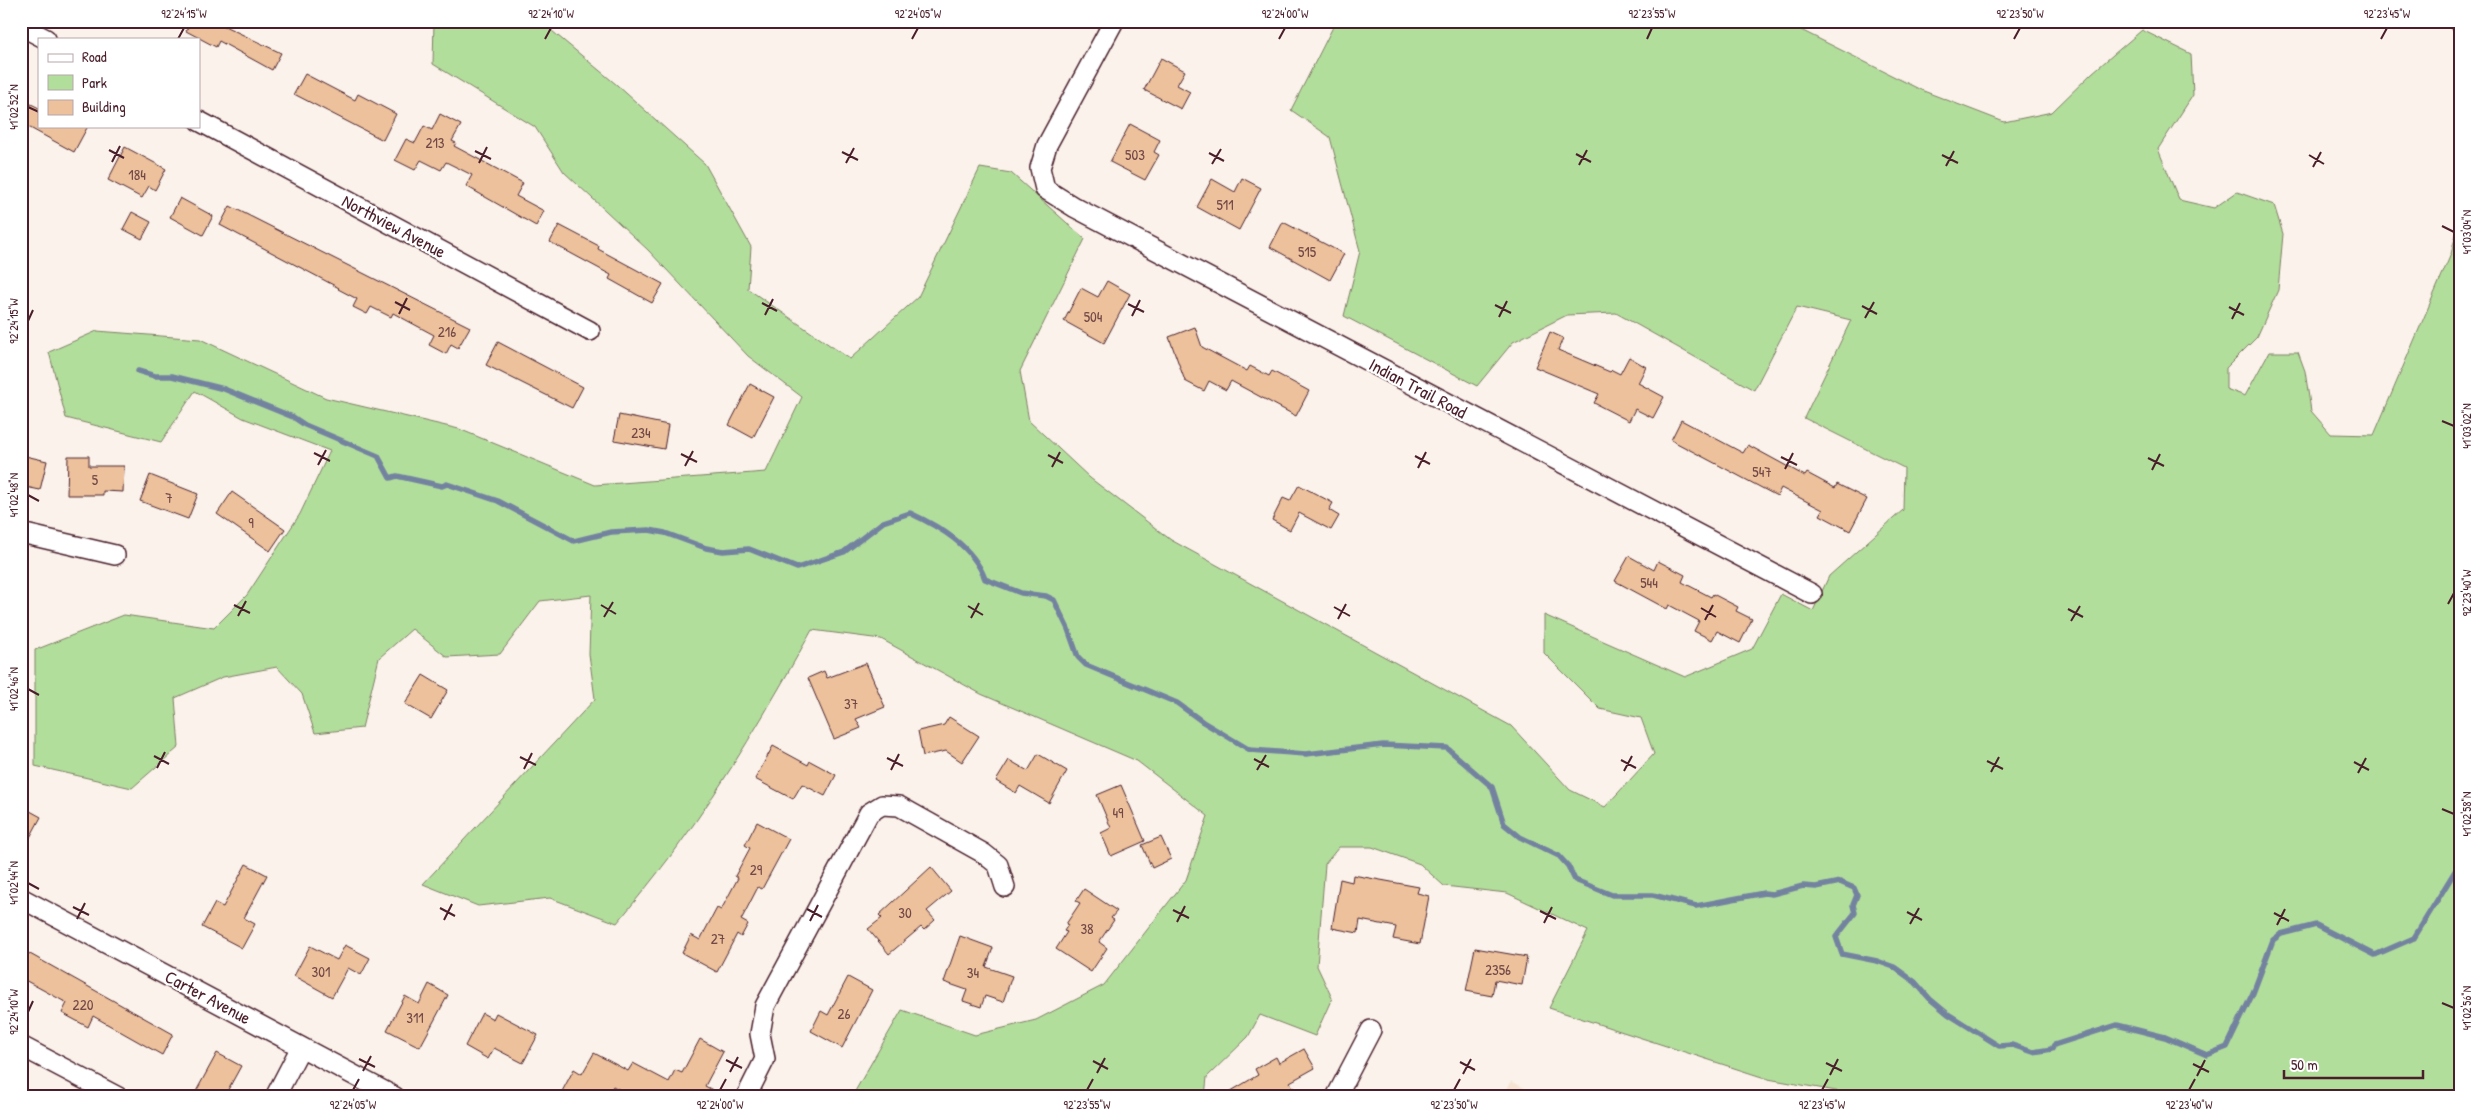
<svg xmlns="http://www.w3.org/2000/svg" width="2481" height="1118" font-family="'Patrick Hand',sans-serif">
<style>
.built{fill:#f6e4d3}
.green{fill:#b2de9c;stroke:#7e7e64}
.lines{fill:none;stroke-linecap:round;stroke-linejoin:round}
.stream{stroke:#73839f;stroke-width:5.5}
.building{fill:#ecc19c;stroke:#4a1f2b}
.minor-casing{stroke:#4a1f2b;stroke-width:22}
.minor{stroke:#fff;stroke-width:19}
.ticks{fill:none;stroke:#4a1f2b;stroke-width:2}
.labels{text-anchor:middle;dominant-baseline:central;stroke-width:4.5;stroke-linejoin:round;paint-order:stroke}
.number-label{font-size:15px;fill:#724847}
.street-label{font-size:18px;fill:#4a1f2b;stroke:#fff}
.neatline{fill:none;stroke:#4a1f2b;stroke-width:2}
.ticks-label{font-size:12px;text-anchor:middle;fill:#4a1f2b}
</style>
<rect width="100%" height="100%" fill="#fbf3eb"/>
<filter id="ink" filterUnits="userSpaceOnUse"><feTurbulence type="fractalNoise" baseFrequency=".02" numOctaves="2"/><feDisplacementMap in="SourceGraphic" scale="10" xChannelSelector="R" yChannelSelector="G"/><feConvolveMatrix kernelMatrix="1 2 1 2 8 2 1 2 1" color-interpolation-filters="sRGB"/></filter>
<g filter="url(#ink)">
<!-- built -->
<path class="built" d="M 1511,1081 L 1542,1097 L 1503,1097 Z"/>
<!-- green -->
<path class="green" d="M 434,21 L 540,21 L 617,85 L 705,164 L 751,247 L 748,289 L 850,359 L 918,297 L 980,168 L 1011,173 L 1085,239 L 1020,371 L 1029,421 L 1090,478 L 1171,540 L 1511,726 L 1570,790 L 1605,807 L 1654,754 L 1641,718 L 1600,709 L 1544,653 L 1544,615 L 1685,677 L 1752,649 L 1781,594 L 1813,611 L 1829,576 L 1903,510 L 1904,468 L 1804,418 L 1851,320 L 1797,307 L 1754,390 L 1616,313 L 1567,315 L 1513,342 L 1477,386 L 1344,316 L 1360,251 L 1330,137 L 1291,110 L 1336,21 L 1783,21 L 1921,90 L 2004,122 L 2052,112 L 2092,73 L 2142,30 L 2191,54 L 2193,95 L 2158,149 L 2179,200 L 2214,208 L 2237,192 L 2274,205 L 2283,234 L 2278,290 L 2257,337 L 2226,368 L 2226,389 L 2245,396 L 2269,352 L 2298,352 L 2305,371 L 2311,411 L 2331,434 L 2374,435 L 2451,254 L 2460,218 L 2460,1097 L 1870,1097 L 1768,1079 L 1549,1008 L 1588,931 L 1507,893 L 1444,886 L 1420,864 L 1372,847 L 1339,847 L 1325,864 L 1317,966 L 1332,998 L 1315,1036 L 1260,1015 L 1248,1037 L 1207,1077 L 1205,1097 L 858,1097 L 854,1093 L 902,1010 L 975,1035 L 1036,1020 L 1104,985 L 1186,880 L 1208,816 L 1137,761 L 981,694 L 881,639 L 812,630 C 770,705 727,780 676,849 C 657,874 637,899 617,923 L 550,898 L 478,906 L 423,884 L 595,699 L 589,654 L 591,595 L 540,601 L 500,654 L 447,657 L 412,629 L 379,658 L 362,728 L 315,733 L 302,694 L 277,667 L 223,677 L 175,698 L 179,747 L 132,788 L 35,766 L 35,650 L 124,615 L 214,628 L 247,595 L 300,514 L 330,451 L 243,418 L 195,391 L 161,442 L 66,418 L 49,352 L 97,331 L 200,339 L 326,398 L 459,429 L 595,485 L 766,472 L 802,397 L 748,356 L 648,250 L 564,172 L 535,127 L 433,64 Z"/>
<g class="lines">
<!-- stream -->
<path class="stream" d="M 138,371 L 155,376 L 172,376 L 224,389 L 293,417 L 305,425 L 378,456 L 390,478 L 397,476 L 442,486 L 447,484 L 498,501 L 574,541 L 611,532 L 649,530 L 665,533 L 706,548 L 723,551 L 749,549 L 797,568 L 844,552 L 883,522 L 910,513 C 940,527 973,546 985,579 L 1021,593 L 1046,596 L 1054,600 L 1068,629 L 1078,657 L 1086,665 L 1177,703 L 1203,722 L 1250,750 L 1306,754 L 1383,745 L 1447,748 L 1492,787 L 1504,824 L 1520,837 L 1559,856 L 1568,866 L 1575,880 L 1612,895 L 1653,895 L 1696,906 L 1764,893 L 1772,894 L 1803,886 L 1816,887 L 1840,882 L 1854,888 L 1857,895 L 1853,905 L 1855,913 L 1836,937 L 1842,954 L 1877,961 L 1894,967 L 1915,982 L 1930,999 L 1948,1014 L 1999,1046 L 2012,1045 L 2033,1052 L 2052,1049 L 2054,1045 L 2117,1025 L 2165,1037 L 2207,1055 L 2227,1047 L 2253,993 L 2273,940 L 2281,934 L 2316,925 L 2375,955 L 2414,938 L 2460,863"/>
</g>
<!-- building -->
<path class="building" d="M 191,21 L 214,21 L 281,53 L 272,70 L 219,41 L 216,47 L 186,31 Z
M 1161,58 L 1185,71 L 1177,85 L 1190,92 L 1181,109 L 1144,90 Z
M 305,74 L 355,100 L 358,94 L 396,114 L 383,140 L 294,94 Z
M 21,99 L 39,108 L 39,126 L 88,126 L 74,152 L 21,123 Z
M 440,114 L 461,125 L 452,141 L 456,143 L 454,146 L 523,183 L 516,196 L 544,211 L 536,226 L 466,186 L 472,175 L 446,162 L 441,170 L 421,160 L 415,170 L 395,160 L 406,139 L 415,143 L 424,126 L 432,130 Z
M 1130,124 L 1160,140 L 1154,152 L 1159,155 L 1145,180 L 1110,162 Z
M 125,147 L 166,169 L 155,190 L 149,186 L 142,198 L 108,180 Z
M 1242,178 L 1261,188 L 1239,230 L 1197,207 L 1212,179 L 1235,192 Z
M 180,198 L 213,216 L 203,235 L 170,217 Z
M 230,206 L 470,327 L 458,348 L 451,344 L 446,354 L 429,345 L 434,335 L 393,313 L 391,317 L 371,307 L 367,314 L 353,307 L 357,299 L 338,289 L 339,288 L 220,225 Z
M 132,212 L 151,222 L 142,239 L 123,229 Z
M 1283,222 L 1344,254 L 1330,280 L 1270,247 Z
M 559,225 L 599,246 L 598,249 L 663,284 L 652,303 L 609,279 L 611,275 L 550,242 Z
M 1107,281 L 1130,294 L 1104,343 L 1064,321 L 1081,288 L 1098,297 Z
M 1195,327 L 1202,347 L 1247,371 L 1250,366 L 1269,376 L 1272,371 L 1309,391 L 1296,416 L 1231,381 L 1226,390 L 1209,381 L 1204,391 L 1185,381 L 1169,337 Z
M 1550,332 L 1563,338 L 1558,350 L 1610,372 L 1612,370 L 1620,374 L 1629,357 L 1646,367 L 1638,383 L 1664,397 L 1653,418 L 1635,409 L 1629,421 L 1594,403 L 1599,394 L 1535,367 Z
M 498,342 L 583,387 L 572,408 L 486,365 Z
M 750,384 L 774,397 L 753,438 L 729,425 Z
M 619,415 L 668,425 L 664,449 L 614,440 Z
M 1681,420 L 1743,453 L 1748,445 L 1805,476 L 1807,473 L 1835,488 L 1837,484 L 1867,499 L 1850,531 L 1820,515 L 1823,510 L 1781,488 L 1777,496 L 1671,440 Z
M 21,455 L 47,461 L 40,490 L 21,486 Z
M 68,456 L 89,456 L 89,466 L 124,466 L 123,492 L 103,491 L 103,495 L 67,495 Z
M 150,475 L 198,494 L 188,519 L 140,501 Z
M 1299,485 L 1333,503 L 1329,510 L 1339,516 L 1331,530 L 1299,513 L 1290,530 L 1272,520 L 1283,498 L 1290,501 Z
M 232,492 L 285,529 L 270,551 L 217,514 Z
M 1629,556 L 1654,570 L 1658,561 L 1685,575 L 1682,582 L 1711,597 L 1713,594 L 1738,607 L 1736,611 L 1752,619 L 1740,643 L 1717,631 L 1712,640 L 1694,631 L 1699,621 L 1669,605 L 1667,609 L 1615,581 Z
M 866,663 L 885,707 L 856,719 L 861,728 L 834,739 L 808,678 L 824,671 L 827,678 Z
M 423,675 L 448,690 L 431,719 L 405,704 Z
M 949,717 L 979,736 L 962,762 L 946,751 L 923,756 L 918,731 L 944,725 Z
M 773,746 L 808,765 L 810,761 L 836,775 L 825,796 L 802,784 L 793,799 L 755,779 Z
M 1038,754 L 1067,771 L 1049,803 L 1020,786 L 1016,793 L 996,781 L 1009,760 L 1028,771 Z
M 1121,785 L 1145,841 L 1111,856 L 1101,833 L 1111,828 L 1097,795 Z
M 21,806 L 41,817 L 21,854 Z
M 757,822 L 789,839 L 762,889 L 758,887 L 741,920 L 748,924 L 741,937 L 737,934 L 717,972 L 682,953 L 691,935 L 700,940 L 717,908 L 721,910 L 738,878 L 735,876 L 750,848 L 745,845 Z
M 1161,837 L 1171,859 L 1152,868 L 1142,845 Z
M 246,864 L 267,875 L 244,918 L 255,924 L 242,948 L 202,927 L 215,903 L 223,907 Z
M 931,867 L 951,891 L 927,911 L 935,920 L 924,930 L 921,927 L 889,954 L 868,929 L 882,918 L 879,915 Z
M 1353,875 L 1419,887 L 1417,893 L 1429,896 L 1420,944 L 1393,939 L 1396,927 L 1360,920 L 1358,933 L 1332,928 L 1340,879 L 1352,882 Z
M 1084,889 L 1117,911 L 1111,918 L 1114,920 L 1099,942 L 1107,948 L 1091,972 L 1056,949 L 1067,932 L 1064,931 L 1068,925 L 1066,924 L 1080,903 L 1076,901 Z
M 960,936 L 993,948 L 986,967 L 1012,976 L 1003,1002 L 985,996 L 981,1007 L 963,1001 L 967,990 L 944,982 Z
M 345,945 L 370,958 L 361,975 L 348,968 L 332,997 L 294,976 L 310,946 L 337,960 Z
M 1475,948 L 1527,957 L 1522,985 L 1495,980 L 1492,996 L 1466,991 Z
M 21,949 L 173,1034 L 162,1055 L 93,1016 L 88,1027 L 62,1013 L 67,1003 L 21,978 Z
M 848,977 L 872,990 L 842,1048 L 811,1031 L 821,1011 L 828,1015 Z
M 429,984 L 448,995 L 420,1047 L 387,1030 L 405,996 L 419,1004 Z
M 482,1013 L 493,1019 L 496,1013 L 538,1035 L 523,1063 L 494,1048 L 488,1059 L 465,1046 Z
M 700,1039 L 723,1052 L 705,1086 L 726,1097 L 633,1097 L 613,1086 L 607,1097 L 559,1097 L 574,1069 L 582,1074 L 594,1053 L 628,1071 L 633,1063 L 669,1082 L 675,1070 L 682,1073 Z
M 1304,1049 L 1315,1068 L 1290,1082 L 1299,1097 L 1221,1097 L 1258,1075 L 1255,1069 L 1276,1057 L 1279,1063 Z
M 217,1053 L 241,1066 L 224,1097 L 193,1097 Z"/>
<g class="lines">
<defs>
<path id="minor" d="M 1114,21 L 1047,145 L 1040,168 L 1045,189 L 1074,207 L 1812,594
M 2458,21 L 2460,22
M 21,26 L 46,39
M 199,121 L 590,331
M 21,533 L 115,555
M 21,898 L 395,1097
M 21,1046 L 118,1097
M 275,1097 L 301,1047
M 746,1097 L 765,1059 L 760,1034 L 765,1006 L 869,813 L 882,805 L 899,806 L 983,853 L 998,865 L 1005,887
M 1336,1097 L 1371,1030"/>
</defs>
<!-- minor casing -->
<use href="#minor" class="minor-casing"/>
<!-- minor -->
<use href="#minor" class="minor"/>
</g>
</g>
<!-- ticks -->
<path class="ticks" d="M 178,39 L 184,28M 545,39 L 551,28M 912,39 L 918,28M 1279,39 L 1285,28M 1647,39 L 1652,28M 2014,39 L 2020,28M 2381,39 L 2387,28M 28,107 L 39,112M 109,150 L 124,158M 475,151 L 491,159M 842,152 L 858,160M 1209,153 L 1224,161M 1576,154 L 1591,162M 1942,155 L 1958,163M 2309,155 L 2324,164M 112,162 L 120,146M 479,163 L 487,147M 846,163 L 854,148M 1212,164 L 1221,149M 1579,165 L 1587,150M 1946,166 L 1954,151M 2313,167 L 2321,152M 2442,226 L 2454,232M 395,302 L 410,310M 762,303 L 777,311M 1128,304 L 1144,312M 1495,305 L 1511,313M 1862,306 L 1877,314M 2229,307 L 2244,315M 399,314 L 407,298M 765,315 L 773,299M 1132,316 L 1140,300M 1499,317 L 1507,301M 1865,318 L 1874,302M 2232,319 L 2240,303M 28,321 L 33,310M 2442,421 L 2454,426M 314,453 L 330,461M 681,454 L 697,462M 1048,455 L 1063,463M 1415,456 L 1430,464M 1781,457 L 1797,465M 2148,458 L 2164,466M 318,465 L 326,450M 685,466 L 693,451M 1052,467 L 1060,452M 1418,468 L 1426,452M 1785,469 L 1793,453M 2152,470 L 2160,454M 28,495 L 39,501M 2448,604 L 2454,593M 234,605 L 250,613M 601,605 L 616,614M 968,606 L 983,615M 1334,607 L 1350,616M 1701,608 L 1716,617M 2068,609 L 2083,617M 238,616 L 246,601M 604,617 L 613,602M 971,618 L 979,603M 1338,619 L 1346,604M 1705,620 L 1713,605M 2071,621 L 2080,606M 28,689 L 39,695M 154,756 L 169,764M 520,757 L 536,765M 887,758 L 903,766M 1254,759 L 1269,767M 1621,760 L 1636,768M 1987,761 L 2003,769M 2354,762 L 2369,770M 157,768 L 165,752M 524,769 L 532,753M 891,770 L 899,754M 1257,770 L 1266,755M 1624,771 L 1632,756M 1991,772 L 1999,757M 2358,773 L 2366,758M 2442,809 L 2454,814M 28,883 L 39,889M 73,907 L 89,915M 440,908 L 455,916M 807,909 L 822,917M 1173,910 L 1189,918M 1540,911 L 1556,919M 1907,912 L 1922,920M 2274,913 L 2289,921M 77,919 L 85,903M 444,920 L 452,904M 810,921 L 818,905M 1177,922 L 1185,906M 1544,923 L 1552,907M 1910,924 L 1919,908M 2277,925 L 2285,909M 2442,1003 L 2454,1008M 28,1012 L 33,1001M 359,1059 L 375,1067M 726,1060 L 742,1068M 1093,1061 L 1108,1069M 1460,1062 L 1475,1070M 1826,1063 L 1842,1071M 2193,1064 L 2209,1072M 363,1071 L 371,1056M 730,1072 L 738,1057M 1097,1073 L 1105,1058M 1463,1074 L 1471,1059M 1830,1075 L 1838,1059M 2197,1076 L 2205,1060M 353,1090 L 359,1079M 720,1090 L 726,1079M 1087,1090 L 1093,1079M 1454,1090 L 1460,1079M 1822,1090 L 1828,1079M 2189,1090 L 2195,1079"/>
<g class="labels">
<!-- number labels -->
<g class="number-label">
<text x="435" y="142">213</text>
<text x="1135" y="154">503</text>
<text x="137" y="174">184</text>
<text x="1225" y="204">511</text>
<text x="1307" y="251">515</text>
<text x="1093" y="316">504</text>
<text x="447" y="331">216</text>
<text x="641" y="432">234</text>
<text x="1762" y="471">547</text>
<text x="95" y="479">5</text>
<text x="169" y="497">7</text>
<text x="251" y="522">9</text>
<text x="1649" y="582">544</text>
<text x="851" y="703">37</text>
<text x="1118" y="812">49</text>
<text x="756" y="869">29</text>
<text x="905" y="912">30</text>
<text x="1087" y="928">38</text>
<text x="718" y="938">27</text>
<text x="1498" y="969">2356</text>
<text x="321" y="971">301</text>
<text x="973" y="972">34</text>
<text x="83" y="1004">220</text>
<text x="844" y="1013">26</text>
<text x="415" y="1017">311</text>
</g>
<!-- street labels -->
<g class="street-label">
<text transform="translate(394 226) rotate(28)">Northview Avenue</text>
<text transform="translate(1418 388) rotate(28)">Indian Trail Road</text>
<text transform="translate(208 997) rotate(28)">Carter Avenue</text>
</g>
</g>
<!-- margin -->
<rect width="2481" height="1118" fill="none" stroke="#fff" stroke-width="55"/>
<!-- legend -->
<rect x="38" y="38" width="162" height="90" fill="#ffffff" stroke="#b7a5aa"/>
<rect x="48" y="54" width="25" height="8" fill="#ffffff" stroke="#b7a5aa"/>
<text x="82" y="62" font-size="15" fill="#4a1f2b">Road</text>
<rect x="48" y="75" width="25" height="15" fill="#b2de9c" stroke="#b7a5aa"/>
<text x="82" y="88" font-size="15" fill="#4a1f2b">Park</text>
<rect x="48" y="100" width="25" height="15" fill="#ecc19c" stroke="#b7a5aa"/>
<text x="82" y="112" font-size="15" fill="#4a1f2b">Building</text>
<!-- scale -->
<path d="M2284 1070v8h139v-8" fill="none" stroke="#4a1f2b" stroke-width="2.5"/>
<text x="2291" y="1070" font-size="15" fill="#4a1f2b" stroke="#ffffff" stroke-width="4" paint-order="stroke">50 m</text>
<rect x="28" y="28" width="2426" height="1062" class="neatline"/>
<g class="ticks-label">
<text x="184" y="18">92°24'15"W</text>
<text x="551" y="18">92°24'10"W</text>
<text x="918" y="18">92°24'05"W</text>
<text x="1285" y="18">92°24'00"W</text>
<text x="1652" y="18">92°23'55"W</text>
<text x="2020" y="18">92°23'50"W</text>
<text x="2387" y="18">92°23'45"W</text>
<text transform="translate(14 107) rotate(-90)" y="4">41°02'52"N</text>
<text transform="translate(2467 232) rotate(-90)" y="4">41°03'04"N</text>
<text transform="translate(14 321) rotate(-90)" y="4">92°24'15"W</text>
<text transform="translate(2467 426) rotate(-90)" y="4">41°03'02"N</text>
<text transform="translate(14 495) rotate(-90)" y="4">41°02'48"N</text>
<text transform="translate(2467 593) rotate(-90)" y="4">92°23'40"W</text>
<text transform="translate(14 689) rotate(-90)" y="4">41°02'46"N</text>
<text transform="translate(2467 814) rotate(-90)" y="4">41°02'58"N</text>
<text transform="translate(14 883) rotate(-90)" y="4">41°02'44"N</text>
<text transform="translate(2467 1008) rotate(-90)" y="4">41°02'56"N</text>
<text transform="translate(14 1012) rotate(-90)" y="4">92°24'10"W</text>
<text x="353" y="1109">92°24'05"W</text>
<text x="720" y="1109">92°24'00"W</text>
<text x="1087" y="1109">92°23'55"W</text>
<text x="1454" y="1109">92°23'50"W</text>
<text x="1822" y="1109">92°23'45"W</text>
<text x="2189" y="1109">92°23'40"W</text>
</g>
</svg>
